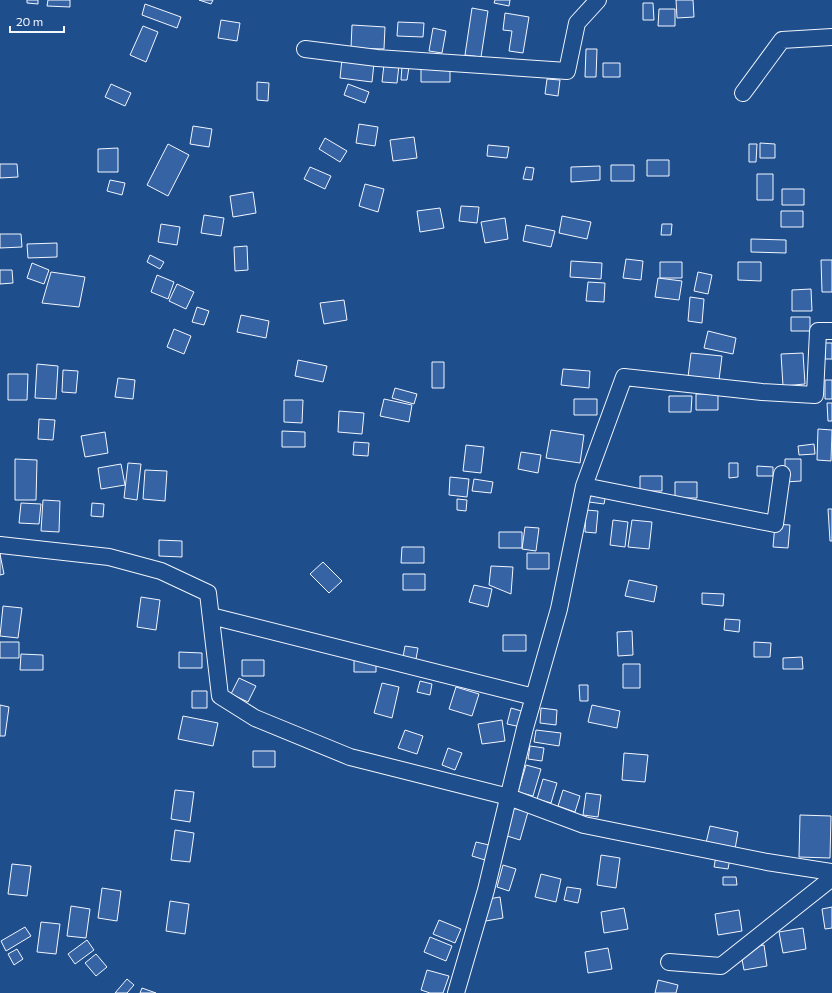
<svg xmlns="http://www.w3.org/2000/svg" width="832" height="993" font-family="Commissioner,sans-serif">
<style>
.building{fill:#3563a3;stroke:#f2f6ff}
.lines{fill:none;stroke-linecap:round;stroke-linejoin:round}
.street-casing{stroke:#f2f6ff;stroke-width:18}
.street{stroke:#1f4e8c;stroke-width:16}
</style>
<rect width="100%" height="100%" fill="#1f4e8c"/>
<!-- building -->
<path class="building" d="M 27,0 L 38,0 L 38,4 L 27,3 Z
M 48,0 L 70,0 L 70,7 L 47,6 Z
M 199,0 L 213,0 L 211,4 Z
M 495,0 L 510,0 L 509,6 L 494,3 Z
M 676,0 L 693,0 L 694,17 L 677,18 Z
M 643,3 L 653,3 L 654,20 L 643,20 Z
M 145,4 L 181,17 L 177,28 L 142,15 Z
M 472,8 L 488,11 L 481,57 L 465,55 Z
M 659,9 L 675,9 L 675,26 L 658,26 Z
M 505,13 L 529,17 L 523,53 L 509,51 L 512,31 L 503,30 Z
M 221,20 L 240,23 L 237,41 L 218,38 Z
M 398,22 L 424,23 L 423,37 L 397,36 Z
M 352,25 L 385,27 L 384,49 L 351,48 Z
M 143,26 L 158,32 L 146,62 L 130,55 Z
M 433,28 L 446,31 L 442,53 L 429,51 Z
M 586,49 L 597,49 L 596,77 L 585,77 Z
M 342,59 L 374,63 L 372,82 L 340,78 Z
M 603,63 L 620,63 L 620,77 L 603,77 Z
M 384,64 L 399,65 L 397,83 L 382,82 Z
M 402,66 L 409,67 L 407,80 L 401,80 Z
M 421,67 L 450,67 L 450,82 L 421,82 Z
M 547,79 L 560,80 L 558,96 L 545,94 Z
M 257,82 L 269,83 L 268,101 L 257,100 Z
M 111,84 L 131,93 L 125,106 L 105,97 Z
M 348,84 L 369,92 L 365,103 L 344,95 Z
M 359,124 L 378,127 L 375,146 L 356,143 Z
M 193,126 L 212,129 L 209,147 L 190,144 Z
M 414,137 L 417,158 L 393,161 L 390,140 Z
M 325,138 L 347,151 L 340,162 L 319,149 Z
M 760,143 L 775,144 L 775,158 L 760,158 Z
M 168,144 L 189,155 L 168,196 L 147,185 Z
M 749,144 L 757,144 L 756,162 L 749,162 Z
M 488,145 L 509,147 L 507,158 L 487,156 Z
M 118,148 L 118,172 L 98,172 L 98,149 Z
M 647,160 L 669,160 L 669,176 L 647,176 Z
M 0,164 L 17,164 L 18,177 L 0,178 Z
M 611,165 L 634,165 L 634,181 L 611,181 Z
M 600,166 L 600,180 L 571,182 L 571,167 Z
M 310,167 L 331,176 L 325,189 L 304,179 Z
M 526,167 L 534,168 L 532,180 L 523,179 Z
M 757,174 L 773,174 L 773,200 L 757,200 Z
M 110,180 L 125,183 L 122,195 L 107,191 Z
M 365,184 L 384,189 L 378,212 L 359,206 Z
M 782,189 L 804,189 L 804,205 L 782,205 Z
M 253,192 L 256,213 L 233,217 L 230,196 Z
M 461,206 L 479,207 L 477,223 L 459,221 Z
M 440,208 L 444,228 L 420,232 L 417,211 Z
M 781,211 L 803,211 L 803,227 L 781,227 Z
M 204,215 L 224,218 L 221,236 L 201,233 Z
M 562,216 L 591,222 L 587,239 L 559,233 Z
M 505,218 L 508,239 L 485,243 L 481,222 Z
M 161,224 L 180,227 L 177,245 L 158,242 Z
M 662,224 L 672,224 L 671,235 L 661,235 Z
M 526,225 L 555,231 L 551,247 L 523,241 Z
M 0,234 L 21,234 L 22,247 L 0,248 Z
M 751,239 L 786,240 L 786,253 L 751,252 Z
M 57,243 L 57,257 L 28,258 L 27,244 Z
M 247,246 L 248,270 L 235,271 L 234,247 Z
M 150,255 L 164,262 L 160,269 L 147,262 Z
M 626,259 L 643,261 L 641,280 L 623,278 Z
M 821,260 L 832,260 L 832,292 L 822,292 Z
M 571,261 L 602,263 L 601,279 L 570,277 Z
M 660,262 L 682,262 L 682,278 L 660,278 Z
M 738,262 L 761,262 L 761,281 L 738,280 Z
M 32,263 L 49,270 L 44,284 L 27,278 Z
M 0,270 L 12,270 L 13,283 L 0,284 Z
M 51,272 L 85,277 L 79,307 L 42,303 Z
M 698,272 L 712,275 L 708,294 L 694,291 Z
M 157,275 L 174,282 L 168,299 L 151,292 Z
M 658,278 L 682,281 L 679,300 L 655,297 Z
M 588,282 L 605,283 L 604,302 L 586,301 Z
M 177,284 L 194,292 L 186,309 L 169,301 Z
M 811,289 L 812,311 L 792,311 L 792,290 Z
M 690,297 L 704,299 L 702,323 L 688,321 Z
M 344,300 L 347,320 L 324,324 L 320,303 Z
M 197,307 L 209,311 L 204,325 L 192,322 Z
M 241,315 L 269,321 L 266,338 L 237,332 Z
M 791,317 L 810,317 L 810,331 L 791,331 Z
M 174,329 L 191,336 L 184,354 L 167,347 Z
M 708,331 L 736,338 L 733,354 L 704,348 Z
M 825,343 L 832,343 L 832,359 L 825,359 Z
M 691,353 L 722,356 L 719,380 L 688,377 Z
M 803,353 L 805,384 L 783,386 L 781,354 Z
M 298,360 L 327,366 L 323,382 L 295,376 Z
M 432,362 L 444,362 L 444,388 L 432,388 Z
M 37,364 L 58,366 L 56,399 L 35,398 Z
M 563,369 L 590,371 L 589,388 L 561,385 Z
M 63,370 L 78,371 L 76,393 L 62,392 Z
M 8,374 L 28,374 L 27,400 L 8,400 Z
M 118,378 L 135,380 L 133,399 L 115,397 Z
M 825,380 L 832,380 L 832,399 L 825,399 Z
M 395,388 L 417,394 L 414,404 L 392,398 Z
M 696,394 L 718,394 L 718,410 L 696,410 Z
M 669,396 L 692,396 L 691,412 L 669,412 Z
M 384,399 L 412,405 L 409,422 L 380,416 Z
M 574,399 L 597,399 L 597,415 L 574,415 Z
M 284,400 L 303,400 L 302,423 L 284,422 Z
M 827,403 L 832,403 L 832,421 L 828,421 Z
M 339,411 L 364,413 L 362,434 L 338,432 Z
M 39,419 L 55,420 L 53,440 L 38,439 Z
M 818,429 L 832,430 L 831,461 L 817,460 Z
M 551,430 L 584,435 L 580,463 L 546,458 Z
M 282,431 L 305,432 L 305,447 L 282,447 Z
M 105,432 L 108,453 L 85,457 L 81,436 Z
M 354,442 L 369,443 L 368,456 L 353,455 Z
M 814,444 L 815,454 L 799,455 L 798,446 Z
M 466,445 L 484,447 L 481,473 L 463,471 Z
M 521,452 L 541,455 L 538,473 L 518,469 Z
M 15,459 L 37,460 L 36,500 L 15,500 Z
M 785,459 L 801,459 L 801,481 L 785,482 Z
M 128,463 L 141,464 L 137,500 L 124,498 Z
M 729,463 L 738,463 L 738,477 L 729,478 Z
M 121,464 L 125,485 L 101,489 L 98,468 Z
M 757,466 L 773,467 L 773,476 L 757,476 Z
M 145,470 L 167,471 L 165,501 L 143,499 Z
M 640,476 L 662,476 L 662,491 L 640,491 Z
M 450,477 L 469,479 L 467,497 L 449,495 Z
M 474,479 L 493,482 L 491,493 L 472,491 Z
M 675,482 L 697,482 L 697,498 L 675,498 Z
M 590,492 L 606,494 L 604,504 L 589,502 Z
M 457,499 L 467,500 L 466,511 L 457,510 Z
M 43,500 L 60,501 L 59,532 L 41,531 Z
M 21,503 L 41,504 L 39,524 L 19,523 Z
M 92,503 L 104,504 L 103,517 L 91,516 Z
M 828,509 L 832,509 L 832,541 L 830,541 Z
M 586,510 L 598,511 L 596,533 L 585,532 Z
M 613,520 L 628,522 L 625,547 L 610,545 Z
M 632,520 L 652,522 L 649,549 L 628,547 Z
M 775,524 L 790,525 L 788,548 L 773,547 Z
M 525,527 L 539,528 L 536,551 L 522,549 Z
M 499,532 L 522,532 L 522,548 L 499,548 Z
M 159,540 L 182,541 L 182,557 L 159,556 Z
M 402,547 L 424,547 L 424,563 L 401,563 Z
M 527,553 L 549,553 L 549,569 L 527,569 Z
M 0,554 L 4,574 L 0,575 Z
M 323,562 L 342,581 L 329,593 L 310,574 Z
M 491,566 L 513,567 L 511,594 L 489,585 Z
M 403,574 L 425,574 L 425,590 L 403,590 Z
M 629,580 L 657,586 L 654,602 L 625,596 Z
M 474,585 L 492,589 L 488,607 L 469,602 Z
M 702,593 L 724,594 L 723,606 L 702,604 Z
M 141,597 L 160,600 L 156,630 L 137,627 Z
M 3,606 L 22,608 L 18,638 L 0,636 Z
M 725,619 L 740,620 L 739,632 L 724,630 Z
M 632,631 L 633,655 L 618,656 L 617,632 Z
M 503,635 L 526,635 L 526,651 L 503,651 Z
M 0,642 L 19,642 L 19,658 L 0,658 Z
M 754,642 L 771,643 L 770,657 L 754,657 Z
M 405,646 L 418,648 L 414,670 L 401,668 Z
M 179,652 L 202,653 L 202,668 L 179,668 Z
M 21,654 L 43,655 L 43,670 L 20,670 Z
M 354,656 L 376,656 L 376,672 L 354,672 Z
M 802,657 L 803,669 L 783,669 L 783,658 Z
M 242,660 L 264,660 L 264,676 L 242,676 Z
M 623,664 L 640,664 L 640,688 L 623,688 Z
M 239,678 L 256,686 L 248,702 L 231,694 Z
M 420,681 L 432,684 L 430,695 L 417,692 Z
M 382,683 L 399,687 L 392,718 L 374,713 Z
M 579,685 L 588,685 L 588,701 L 580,701 Z
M 456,687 L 479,694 L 472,716 L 449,709 Z
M 192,691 L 207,691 L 207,708 L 192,708 Z
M 0,705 L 9,707 L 5,736 L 0,736 Z
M 592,705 L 620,711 L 617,728 L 588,722 Z
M 511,708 L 525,712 L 521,727 L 507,724 Z
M 541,708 L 557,710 L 556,725 L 540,723 Z
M 183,716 L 218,723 L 213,746 L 178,739 Z
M 502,720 L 505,741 L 482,744 L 478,724 Z
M 405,730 L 423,736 L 417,754 L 398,748 Z
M 536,730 L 561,733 L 559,746 L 534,742 Z
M 530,746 L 544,748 L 542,761 L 528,759 Z
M 448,748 L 462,753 L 455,770 L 442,765 Z
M 253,751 L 275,751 L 275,767 L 253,767 Z
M 624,753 L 648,755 L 645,782 L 622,780 Z
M 526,765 L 541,769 L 533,796 L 518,792 Z
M 543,779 L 557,783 L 551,803 L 537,799 Z
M 175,790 L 194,792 L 190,822 L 171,819 Z
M 563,790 L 580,796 L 575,812 L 558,806 Z
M 586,793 L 601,795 L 598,817 L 583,815 Z
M 512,808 L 528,812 L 520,840 L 504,835 Z
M 800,815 L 831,816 L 830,858 L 799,857 Z
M 710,826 L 738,832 L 735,849 L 706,843 Z
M 175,830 L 194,833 L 190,862 L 171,860 Z
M 476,842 L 489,845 L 485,860 L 472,856 Z
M 601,855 L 620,858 L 616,888 L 597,885 Z
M 716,856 L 730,858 L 728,869 L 714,867 Z
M 12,864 L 31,866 L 27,896 L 8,894 Z
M 503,865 L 516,869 L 509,891 L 497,887 Z
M 541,874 L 561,879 L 556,902 L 535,897 Z
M 723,877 L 736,877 L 737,885 L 723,885 Z
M 567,887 L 581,889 L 578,903 L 564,900 Z
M 102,888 L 121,891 L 117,921 L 98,918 Z
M 500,897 L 503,918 L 480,922 L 477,901 Z
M 170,901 L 189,904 L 185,934 L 166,931 Z
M 71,906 L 90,909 L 86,938 L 67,936 Z
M 832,907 L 832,928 L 825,929 L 822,909 Z
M 624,908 L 628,929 L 604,933 L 601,912 Z
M 739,910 L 742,931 L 718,935 L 715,914 Z
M 439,920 L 461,929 L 455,943 L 433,934 Z
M 41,922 L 60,924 L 56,954 L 37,952 Z
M 25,927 L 31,936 L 6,951 L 1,941 Z
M 803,928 L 806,949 L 783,953 L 779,932 Z
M 430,937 L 452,946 L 446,961 L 424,952 Z
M 87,940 L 94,950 L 75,964 L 68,954 Z
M 764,945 L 767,966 L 744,970 L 740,949 Z
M 608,948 L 612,969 L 588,973 L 585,952 Z
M 17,949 L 23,959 L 14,965 L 8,954 Z
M 96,954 L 107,967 L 96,976 L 85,963 Z
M 427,970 L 449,976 L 443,993 L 430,993 L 421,990 Z
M 127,979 L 134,985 L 127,993 L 115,993 Z
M 658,980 L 678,985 L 676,993 L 655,993 Z
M 142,988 L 156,993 L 140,993 Z"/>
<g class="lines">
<defs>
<path id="street" d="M 305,49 L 377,58 L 567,71 L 577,23 L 598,0
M 743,93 L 782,40 L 832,37
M 584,486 L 775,524 L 782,474
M 0,545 L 109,557 L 161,571 L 208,593 L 220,696 L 255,718 L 350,757 L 509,797 L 584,825 L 767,862 L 832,872
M 211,616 L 534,697
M 669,962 L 721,966 L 832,878
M 456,993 L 486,890 L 525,728 L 559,609 L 584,486 L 624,377 L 762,392 L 815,395 L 818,331 L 832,331"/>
</defs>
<!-- street casing -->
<use href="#street" class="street-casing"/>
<!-- street -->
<use href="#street" class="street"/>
</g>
<!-- scale -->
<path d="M10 26v6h54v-6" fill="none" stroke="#f2f6ff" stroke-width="2"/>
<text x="16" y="26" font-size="12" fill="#f2f6ff" stroke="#1f4e8c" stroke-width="3" paint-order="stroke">20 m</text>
</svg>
